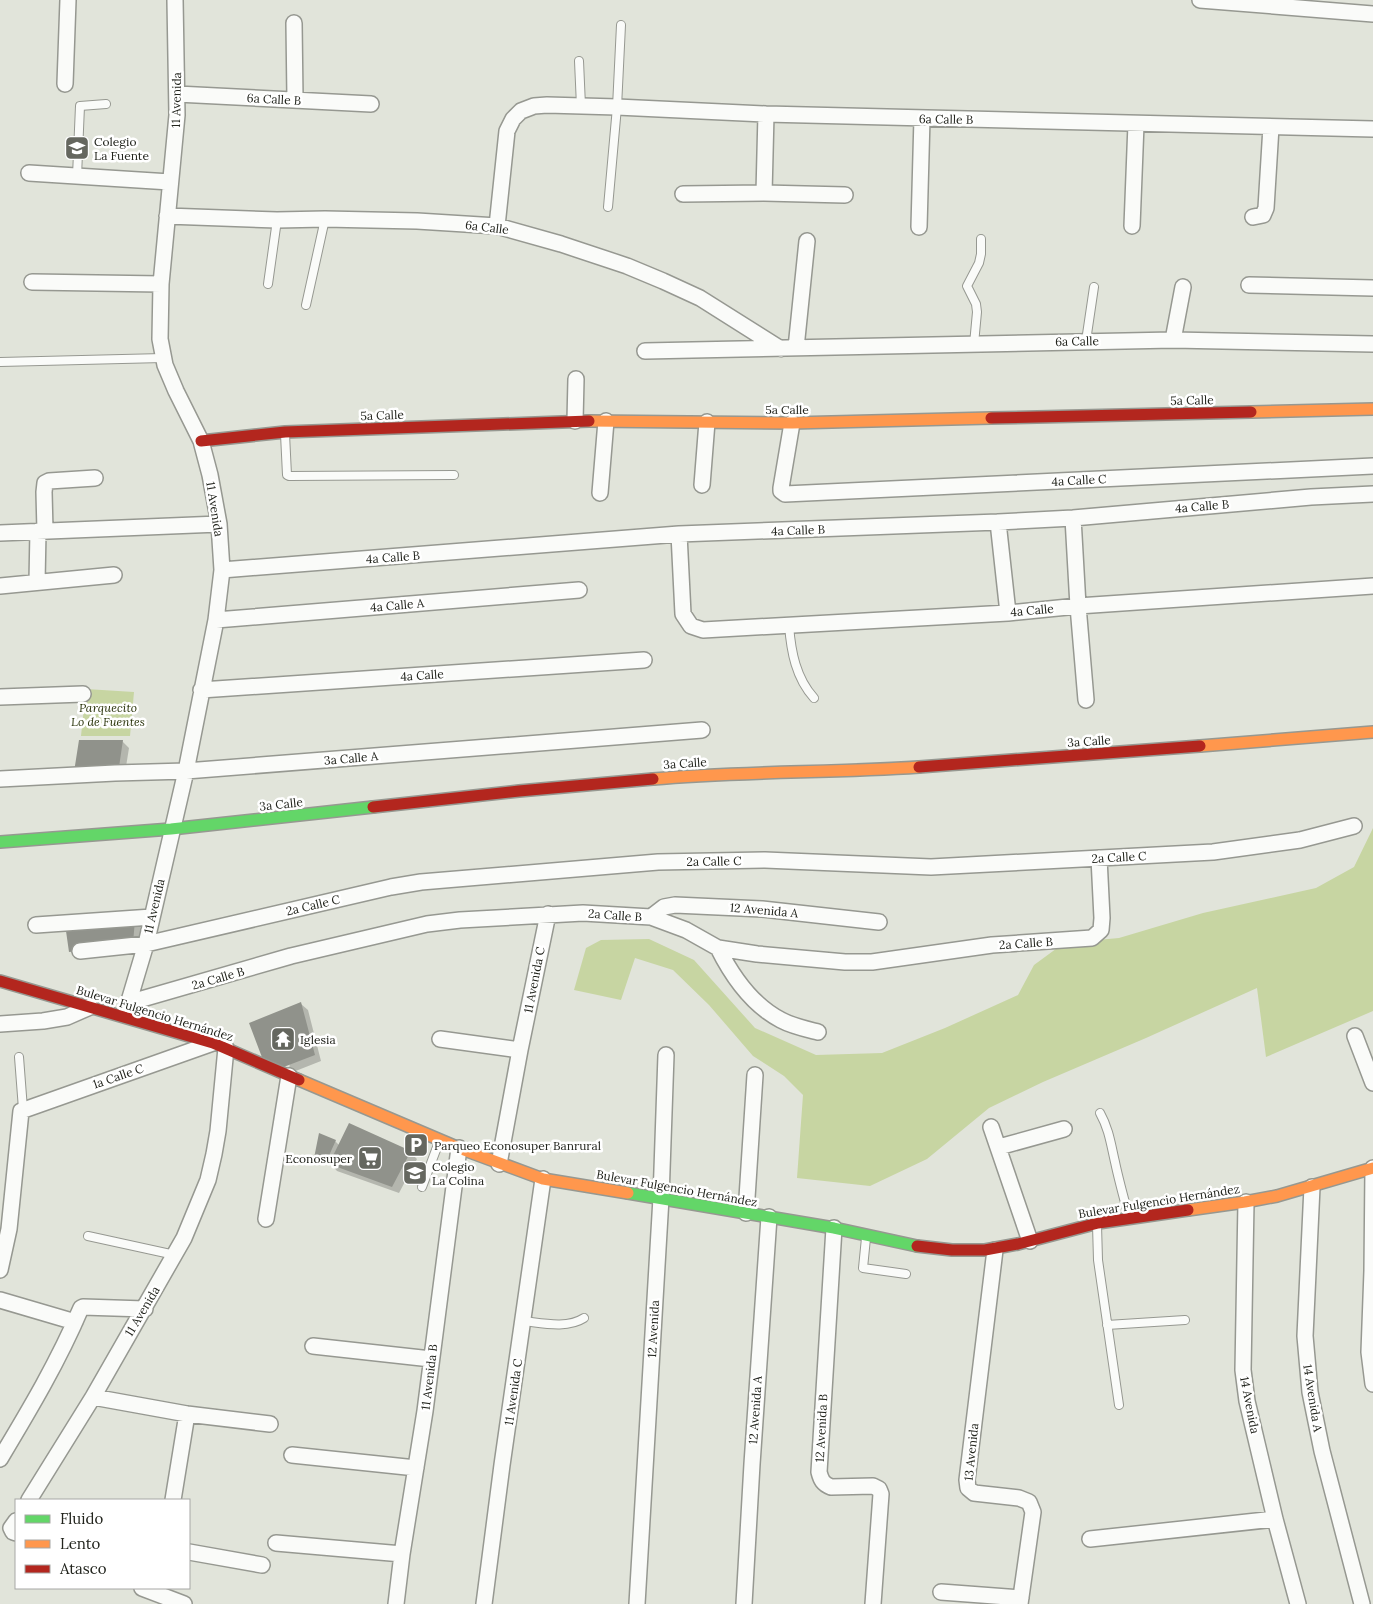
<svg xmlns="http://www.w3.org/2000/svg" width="1373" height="1604" font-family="Lora,serif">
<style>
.green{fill:#c7d5a2}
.shadow{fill:#0003}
.building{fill:#90928b}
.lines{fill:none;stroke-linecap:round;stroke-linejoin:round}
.lane-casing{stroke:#969891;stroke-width:10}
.street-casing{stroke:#969891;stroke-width:18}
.fast-casing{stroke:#969891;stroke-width:14}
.slow-casing{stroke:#969891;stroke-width:14}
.jam-casing{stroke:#969891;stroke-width:14}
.lane{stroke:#fafbf9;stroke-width:8}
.street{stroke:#fafbf9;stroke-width:15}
.fast{stroke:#63d668;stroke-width:11}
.slow{stroke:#ff974d;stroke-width:11}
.jam{stroke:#b3261e;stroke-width:11}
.labels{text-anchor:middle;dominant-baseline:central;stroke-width:5;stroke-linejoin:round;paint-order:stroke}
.street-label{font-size:12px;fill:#22241d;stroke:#fff}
.poi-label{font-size:12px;fill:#22241d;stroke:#fff;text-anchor:start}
.park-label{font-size:12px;font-style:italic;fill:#2c360d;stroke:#fff}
</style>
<rect width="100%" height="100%" fill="#e1e4da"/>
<!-- green -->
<path class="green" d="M 86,689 L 134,692 L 130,736 L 81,736 Z
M 1373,828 L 1373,1011 L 1266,1057 L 1257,988 L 1146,1038 L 1043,1082 L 989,1108 L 927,1159 L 870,1186 L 797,1178 L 803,1095 L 784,1076 L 753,1056 L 709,1005 L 673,970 L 635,958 L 621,1000 L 574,990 L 586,948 L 601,940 L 649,939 L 694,960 L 755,1028 L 816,1055 L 882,1053 L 945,1028 L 1018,995 L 1034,965 L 1064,943 L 1119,938 L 1203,913 L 1316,888 L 1354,867 Z"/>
<!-- shadow -->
<path class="shadow" d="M 122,741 L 129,748 L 125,773 L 82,778 Z
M 135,921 L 141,928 L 140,949 L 77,958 L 70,951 Z
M 301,1004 L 308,1010 L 321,1061 L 288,1074 Z
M 335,1141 L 340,1146 L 410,1152 L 417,1159 L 399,1193 L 337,1171 L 330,1163 L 320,1161 L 316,1157 Z"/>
<!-- building -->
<path class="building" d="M 79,740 L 123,740 L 119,767 L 74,772 Z
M 135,920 L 133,943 L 69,952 L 65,924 Z
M 301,1002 L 315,1055 L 281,1068 L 263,1060 L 249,1023 Z
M 349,1123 L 411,1151 L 392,1187 L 329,1164 Z
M 319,1133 L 336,1140 L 327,1160 L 314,1158 Z"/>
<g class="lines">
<defs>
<path id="lane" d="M 579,61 L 581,106
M 77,176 L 80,106 L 106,104
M 608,207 L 617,107 L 621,25
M 268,284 L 277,220
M 306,305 L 325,219
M 1086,341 L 1094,287
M 974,344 L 977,312 L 976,304 L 967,286 L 979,263 L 981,254 L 981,239
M 0,362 L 163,358
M 285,434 L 287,475 L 289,476 L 454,475
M 789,625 C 791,652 796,678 814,698
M 19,1057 L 23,1109
M 1100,1113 C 1109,1129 1111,1145 1115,1162 C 1119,1181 1124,1199 1129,1217
M 422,1187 L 439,1142
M 1097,1225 L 1098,1260 L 1119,1405
M 88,1236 L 175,1255
M 866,1238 L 863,1268 L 906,1274
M 523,1321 C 542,1323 567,1329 584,1318
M 1107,1325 L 1185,1320"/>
<path id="street" d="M 1200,0 L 1373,14
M 294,23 L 295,99
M 65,84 L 68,0
M 177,94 L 371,104
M 766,114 L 764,193 L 845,195
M 29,173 L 170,182
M 683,194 L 764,193
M 167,216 L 277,220 L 325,219 L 417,221 L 497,226 L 561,244 L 627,266 L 663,281 L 700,298 L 781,349
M 1253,217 L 1263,215 L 1266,208 L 1271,127
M 497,226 L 507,131 L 513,119 L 521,111 L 534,106 L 547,105 L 617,107 L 766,114 L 1373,129
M 1132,226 L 1136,124
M 919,227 L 922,118
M 32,282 L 161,284
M 1249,285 L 1373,288
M 1173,340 L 1183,287
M 796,348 L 807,241
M 645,351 L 1173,340 L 1373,344
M 575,421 L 576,379
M 792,423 L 781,488 L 781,491 L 785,494 L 1373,466
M 702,485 L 707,422
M 600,493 L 606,421
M 1073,518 L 1078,606 L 1086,700
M 998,522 L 1008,613
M 45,531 L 44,492 L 45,483 L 49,481 L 95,478
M 0,533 L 219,524
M 679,534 L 683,614 L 691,626 L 703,630 L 1008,613 L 1078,606 L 1373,586
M 222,570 L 679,534 L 998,522 L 1073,518 L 1311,497 L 1373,494
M 37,582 L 38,531
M 0,586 L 114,575
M 216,620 L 579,590
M 201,690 L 644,660
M 0,697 L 83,694
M 0,779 L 115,773 L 186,771 L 702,730
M 651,917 L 664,907 L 675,905 L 762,909 L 879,922
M 36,925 L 152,917
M 718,948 C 732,976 752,1005 781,1020 C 792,1026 806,1029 818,1032
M 80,951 L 146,944 L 391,887 L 421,882 L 658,862 L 765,860 L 931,867 L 1213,852 L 1300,840 L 1354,826
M 128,1003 L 291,956 L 427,924 L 460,920 L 583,913 L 651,917 L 686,930 L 718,948 L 757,954 L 845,962 L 872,962 L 992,945 L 1092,938 L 1101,930 L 1102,918 L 1099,858
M 126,1011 L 146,944 L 186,771 L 216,620 L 222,570 L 219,524 L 210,475 L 201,441 L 176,391 L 165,365 L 160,339 L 161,284 L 177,115 L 175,0
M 0,1024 L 43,1021 L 67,1017 L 90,1007
M 1355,1036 L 1373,1083
M 440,1039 L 520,1050
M 991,1127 L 1030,1241
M 999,1147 L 1064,1129
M 499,1164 L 520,1050 L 548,914
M 1373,1168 L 1372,1271 L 1369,1352 L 1373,1384
M 1312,1187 L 1305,1336 L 1310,1392 L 1322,1451 L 1362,1604
M 1246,1202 L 1243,1370 L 1247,1401 L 1275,1519 L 1298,1604
M 746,1213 L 755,1075
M 266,1219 L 289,1076
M 834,1228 L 819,1472 C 821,1480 823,1484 831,1487 L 873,1486 L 879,1489 L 881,1494 L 873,1604
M 995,1250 L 967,1480 L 968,1488 L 974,1493 L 1019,1498 L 1029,1502 L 1033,1512 L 1020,1604
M 0,1270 L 9,1229 L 21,1111 L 213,1043
M 0,1300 L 75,1322
M 313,1346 L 431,1359
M 93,1397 L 187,1414 L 270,1424
M 292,1455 L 416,1468
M 0,1459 C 30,1409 58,1362 81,1308 L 83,1307 L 145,1309
M 29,1500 L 93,1397 L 184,1238 L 208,1180 L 214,1154 L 218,1131 L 226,1048
M 173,1500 L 187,1414
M 16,1521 L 11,1528 L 13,1532 L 16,1533
M 1090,1539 L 1275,1519
M 276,1543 L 402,1554
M 189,1552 L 262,1565
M 142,1588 L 184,1604
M 941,1592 L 1021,1598
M 396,1604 L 402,1554 L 425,1411 L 459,1148
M 484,1604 L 502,1465 L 543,1179
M 637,1604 L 661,1198 L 666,1055
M 744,1604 L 752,1464 L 769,1217"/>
<path id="fast" d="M 0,842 L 171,829 L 373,807
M 628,1193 L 834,1228 L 917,1246"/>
<path id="slow" d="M 1251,412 L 1373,409
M 589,421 L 792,423 L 991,418
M 1200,746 L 1373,732
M 653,779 C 741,771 831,773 919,767
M 299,1080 L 459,1148 L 543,1179 L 628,1193
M 1188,1210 L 1245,1202 L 1277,1196 L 1373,1168"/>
<path id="jam" d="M 991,418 L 1251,412
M 201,441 L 285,432 L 589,421
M 919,767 L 1200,746
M 373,807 L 519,791 L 653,779
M 0,981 L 213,1043 L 299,1080
M 917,1246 L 952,1250 L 985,1250 L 1018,1244 L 1098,1223 L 1188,1210"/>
</defs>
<!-- lane casing -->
<use href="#lane" class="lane-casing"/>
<!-- street casing -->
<use href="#street" class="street-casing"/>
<!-- fast casing -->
<use href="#fast" class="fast-casing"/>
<!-- slow casing -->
<use href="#slow" class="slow-casing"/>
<!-- jam casing -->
<use href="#jam" class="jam-casing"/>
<!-- lane -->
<use href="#lane" class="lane"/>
<!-- street -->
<use href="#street" class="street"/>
<!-- fast -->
<use href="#fast" class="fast"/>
<!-- slow -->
<use href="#slow" class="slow"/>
<!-- jam -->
<use href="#jam" class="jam"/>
</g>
<!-- icons -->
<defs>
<symbol id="school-square" viewBox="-11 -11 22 22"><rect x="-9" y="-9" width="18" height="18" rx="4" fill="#65675f" stroke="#fff"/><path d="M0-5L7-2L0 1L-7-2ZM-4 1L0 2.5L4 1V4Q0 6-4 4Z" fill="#fff"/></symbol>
<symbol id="temple-square" viewBox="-11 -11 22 22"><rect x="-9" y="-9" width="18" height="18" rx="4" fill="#65675f" stroke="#fff"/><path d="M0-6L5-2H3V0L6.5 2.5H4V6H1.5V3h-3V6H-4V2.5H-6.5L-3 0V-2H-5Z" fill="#fff"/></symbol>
<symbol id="parking-square" viewBox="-11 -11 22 22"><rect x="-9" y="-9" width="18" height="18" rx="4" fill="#65675f" stroke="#fff"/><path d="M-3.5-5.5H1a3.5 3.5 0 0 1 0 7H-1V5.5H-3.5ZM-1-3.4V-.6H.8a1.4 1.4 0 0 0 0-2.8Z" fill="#fff"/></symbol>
<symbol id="supermarket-square" viewBox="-11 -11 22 22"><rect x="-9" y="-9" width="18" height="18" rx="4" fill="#65675f" stroke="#fff"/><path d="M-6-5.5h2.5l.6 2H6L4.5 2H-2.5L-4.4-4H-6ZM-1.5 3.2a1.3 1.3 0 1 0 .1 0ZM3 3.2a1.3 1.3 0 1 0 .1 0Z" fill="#fff"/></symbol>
</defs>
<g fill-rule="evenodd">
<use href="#school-square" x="63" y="134" width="28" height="28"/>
<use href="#temple-square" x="269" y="1025" width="28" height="28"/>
<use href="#parking-square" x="402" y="1131" width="28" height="28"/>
<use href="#supermarket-square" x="356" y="1144" width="28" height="28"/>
<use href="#school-square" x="401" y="1159" width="28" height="28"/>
</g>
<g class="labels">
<!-- street labels -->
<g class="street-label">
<text transform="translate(274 99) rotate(3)">6a Calle B</text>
<text transform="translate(176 100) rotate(-89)">11 Avenida</text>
<text transform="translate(946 119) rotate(1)">6a Calle B</text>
<text transform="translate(487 227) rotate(7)">6a Calle</text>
<text transform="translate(1077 341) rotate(-1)">6a Calle</text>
<text transform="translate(1192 400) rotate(-1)">5a Calle</text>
<text x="787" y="409">5a Calle</text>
<text transform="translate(382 415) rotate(-2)">5a Calle</text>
<text transform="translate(1079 480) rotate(-3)">4a Calle C</text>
<text transform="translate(1202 506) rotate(-5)">4a Calle B</text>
<text transform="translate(215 509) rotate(81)">11 Avenida</text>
<text transform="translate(798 530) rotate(-2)">4a Calle B</text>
<text transform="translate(393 557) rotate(-4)">4a Calle B</text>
<text transform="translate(397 605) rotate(-5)">4a Calle A</text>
<text transform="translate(1032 610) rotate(-5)">4a Calle</text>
<text transform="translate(422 675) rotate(-4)">4a Calle</text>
<text transform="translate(1089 741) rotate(-4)">3a Calle</text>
<text transform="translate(351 758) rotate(-5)">3a Calle A</text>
<text transform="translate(685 763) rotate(-4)">3a Calle</text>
<text transform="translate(281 804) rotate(-6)">3a Calle</text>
<text transform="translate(1119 857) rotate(-3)">2a Calle C</text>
<text transform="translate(714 861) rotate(-1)">2a Calle C</text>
<text transform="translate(313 905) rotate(-13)">2a Calle C</text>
<text transform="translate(154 906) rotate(-77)">11 Avenida</text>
<text transform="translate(764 910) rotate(5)">12 Avenida A</text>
<text transform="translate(615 915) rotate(4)">2a Calle B</text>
<text transform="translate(1026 943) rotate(-4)">2a Calle B</text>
<text transform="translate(218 978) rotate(-16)">2a Calle B</text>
<text transform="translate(534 980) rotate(-79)">11 Avenida C</text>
<text transform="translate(155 1013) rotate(17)">Bulevar Fulgencio Hernández</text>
<text transform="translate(118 1076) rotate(-19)">1a Calle C</text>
<text transform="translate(677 1188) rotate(10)">Bulevar Fulgencio Hernández</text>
<text transform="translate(1159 1201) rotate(-9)">Bulevar Fulgencio Hernández</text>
<text transform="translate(142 1311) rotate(-59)">11 Avenida</text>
<text transform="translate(653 1329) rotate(-87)">12 Avenida</text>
<text transform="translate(429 1377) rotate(-83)">11 Avenida B</text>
<text transform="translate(513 1392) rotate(-82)">11 Avenida C</text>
<text transform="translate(1313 1398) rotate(81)">14 Avenida A</text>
<text transform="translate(1250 1405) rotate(79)">14 Avenida</text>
<text transform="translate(755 1410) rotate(-86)">12 Avenida A</text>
<text transform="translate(821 1428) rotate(-87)">12 Avenida B</text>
<text transform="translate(971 1452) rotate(-84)">13 Avenida</text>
</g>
<!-- poi labels -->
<g class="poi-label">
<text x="94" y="141">Colegio<tspan x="94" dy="14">La Fuente</tspan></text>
<text x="300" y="1039">Iglesia</text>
<text x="434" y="1145">Parqueo Econosuper Banrural</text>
<text x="352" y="1158" text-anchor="end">Econosuper</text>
<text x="432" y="1166">Colegio<tspan x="432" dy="14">La Colina</tspan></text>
</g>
<!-- park labels -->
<g class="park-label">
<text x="108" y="707">Parquecito<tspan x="108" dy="14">Lo de Fuentes</tspan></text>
</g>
</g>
<!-- legend -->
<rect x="15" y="1499" width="175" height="90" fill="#ffffff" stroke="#a7a7a5"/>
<rect x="25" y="1515" width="25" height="8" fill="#63d668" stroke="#a7a7a5"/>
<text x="60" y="1524" font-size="15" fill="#22241d">Fluido</text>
<rect x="25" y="1540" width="25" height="8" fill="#ff974d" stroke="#a7a7a5"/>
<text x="60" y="1549" font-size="15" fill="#22241d">Lento</text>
<rect x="25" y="1565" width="25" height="8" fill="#b3261e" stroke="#a7a7a5"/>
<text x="60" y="1574" font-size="15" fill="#22241d">Atasco</text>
</svg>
